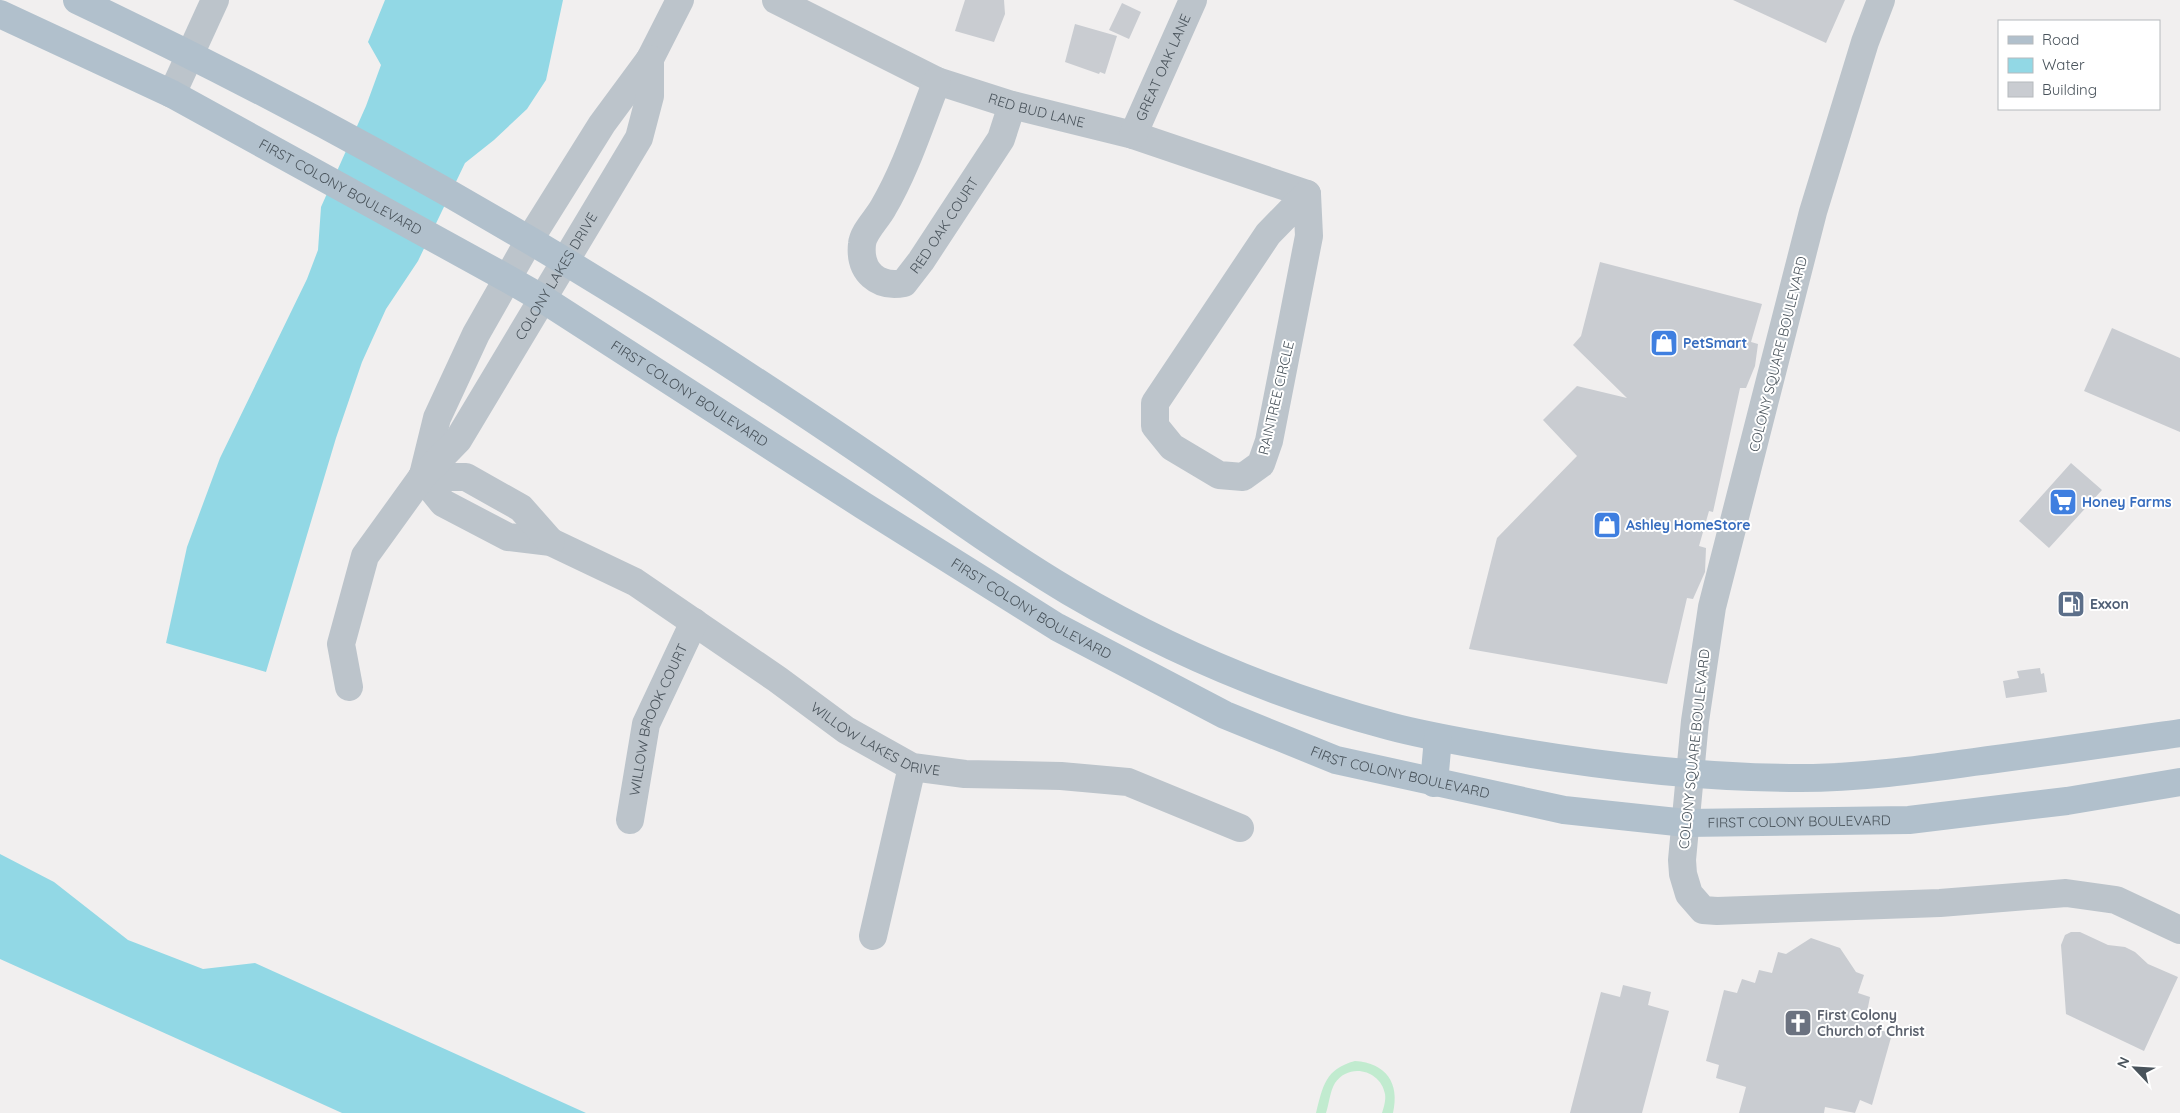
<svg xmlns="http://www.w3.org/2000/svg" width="2180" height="1113" font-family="Quicksand,sans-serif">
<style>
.green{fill:#c1ebcf}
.water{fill:#92d8e5}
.building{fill:#c9ccd1}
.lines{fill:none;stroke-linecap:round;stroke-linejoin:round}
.minor{stroke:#bcc4cb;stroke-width:28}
.major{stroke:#b1c0cc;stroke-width:28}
.labels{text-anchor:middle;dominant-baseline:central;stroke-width:4;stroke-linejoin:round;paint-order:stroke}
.street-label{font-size:14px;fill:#49535b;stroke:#fff}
.shop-label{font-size:14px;font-weight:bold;fill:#366cbe;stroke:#fff;text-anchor:start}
.service-label{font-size:14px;font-weight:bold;fill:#4e5e75;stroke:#fff;text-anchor:start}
.worship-label{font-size:14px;font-weight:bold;fill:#5b616d;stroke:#fff;text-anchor:start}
</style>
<rect width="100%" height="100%" fill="#f1efef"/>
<!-- green -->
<path class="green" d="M 1355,1061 C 1386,1063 1400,1083 1393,1113 L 1382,1113 C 1384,1107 1386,1100 1385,1094 C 1381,1070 1349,1062 1335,1083 C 1330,1091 1329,1104 1326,1113 L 1316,1113 C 1323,1086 1325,1069 1355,1061 Z"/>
<!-- water -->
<path class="water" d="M 385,0 L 563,0 L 546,80 L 527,109 L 494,140 L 465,163 L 418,261 L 386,309 L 362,362 L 336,438 L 266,672 L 166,643 L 187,547 L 220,458 L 307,279 L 318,250 L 321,207 L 366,106 L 381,65 L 368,42 Z
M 0,854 L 54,882 L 128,940 L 203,969 L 255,963 L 586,1113 L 342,1113 L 0,959 Z"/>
<!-- building -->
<path class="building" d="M 965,0 L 1004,0 L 1005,14 L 994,42 L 955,31 Z
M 1733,0 L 1845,0 L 1826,43 Z
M 1122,3 L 1141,12 L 1129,39 L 1109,30 Z
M 1075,24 L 1117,36 L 1105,74 L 1100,72 L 1099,74 L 1065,62 Z
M 1600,262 L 1762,304 L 1751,342 L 1758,344 L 1755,366 L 1746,388 L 1740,388 L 1713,512 L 1709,511 L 1699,546 L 1706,548 L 1705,572 L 1693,599 L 1687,598 L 1667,684 L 1469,649 L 1497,538 L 1577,456 L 1543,420 L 1577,386 L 1627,398 L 1573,345 L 1581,336 Z
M 2112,328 L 2180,358 L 2180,432 L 2084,391 Z
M 2071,463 L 2102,490 L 2049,548 L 2019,521 Z
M 2040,668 L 2041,674 L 2044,673 L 2047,692 L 2006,698 L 2003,681 L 2019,678 L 2017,671 Z
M 2071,932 L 2080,932 L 2108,945 L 2125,947 L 2135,952 L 2148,964 L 2178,977 L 2144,1051 L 2066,1014 L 2061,945 L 2065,935 Z
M 1811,938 L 1840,948 L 1856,972 L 1864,975 L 1858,993 L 1870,997 L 1867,1012 L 1881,1017 L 1878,1029 L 1892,1034 L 1872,1105 L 1860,1100 L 1855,1113 L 1825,1107 L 1824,1113 L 1739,1113 L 1746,1087 L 1716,1078 L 1719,1065 L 1706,1061 L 1724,990 L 1737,993 L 1742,979 L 1755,983 L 1759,970 L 1772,973 L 1778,952 L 1786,954 Z
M 1623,985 L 1651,992 L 1648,1005 L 1669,1011 L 1642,1113 L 1570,1113 L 1601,992 L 1620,997 Z"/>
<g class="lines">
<!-- minor -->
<g class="minor">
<path id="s1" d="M 776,0 L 937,81 L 1012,105 L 1133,135 L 1307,194"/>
<path d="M 1881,0 L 1865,42 L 1813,212 L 1712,607 L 1695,721 L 1682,860 L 1683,874 L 1689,894 L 1703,910 L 1717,911 L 1940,903 L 2066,893 L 2116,900 L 2180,930"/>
<path id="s2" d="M 937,81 C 920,124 906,169 883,208 C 877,219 863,232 862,244 C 859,272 878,288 904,283 L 921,261 L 1001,139 L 1012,105"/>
<path d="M 172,94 L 215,0"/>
<path id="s3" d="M 1133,135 L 1193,0"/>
<path d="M 1307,194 L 1309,236 L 1269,441 L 1261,464 L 1243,477 L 1219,475 L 1172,447 L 1155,426 L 1155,403 L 1268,234 Z"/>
<path d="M 423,475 L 437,418 L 476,334 L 530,239 L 602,124 L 650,59 L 680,0"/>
<path id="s4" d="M 422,477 L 443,503 L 508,537 L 551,542 L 635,582 L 777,679 L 846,730 L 912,767 L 965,774 L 1061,776 L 1128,782 L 1240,828"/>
<path d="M 422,477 L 466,477 L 521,508 L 551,542"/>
<path id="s5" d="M 349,687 L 341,644 L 365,556 L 422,477 L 458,440 L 639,138 L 650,96 L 650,59"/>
<path id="s6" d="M 630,820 L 646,724 L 694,622"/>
<path d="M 873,936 L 912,767"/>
</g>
<!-- major -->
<g class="major">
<path d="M 77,0 C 297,104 509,222 714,354 C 788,402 862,451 934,502 C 979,534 1023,564 1070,592 C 1169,650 1277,696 1389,726 C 1426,736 1464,742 1502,749 C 1600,766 1701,778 1801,778 C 1858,778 1917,770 1974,762 C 2043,753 2111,743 2180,733"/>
<path id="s7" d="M 0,14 L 172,94 L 508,279 L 543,299 L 864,506 L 1057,627 L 1225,715 L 1336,760 L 1564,810 L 1686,823 L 1909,820 L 2067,801 L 2180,782"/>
<path d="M 1434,783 L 1438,738"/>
</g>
</g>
<!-- icons -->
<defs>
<symbol id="shop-square" viewBox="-11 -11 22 22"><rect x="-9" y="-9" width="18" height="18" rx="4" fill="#3f7fe0" stroke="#fff"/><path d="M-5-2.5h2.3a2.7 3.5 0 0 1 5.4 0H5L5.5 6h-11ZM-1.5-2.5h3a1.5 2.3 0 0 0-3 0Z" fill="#fff"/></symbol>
<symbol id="supermarket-square" viewBox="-11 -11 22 22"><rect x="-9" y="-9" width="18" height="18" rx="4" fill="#3f7fe0" stroke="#fff"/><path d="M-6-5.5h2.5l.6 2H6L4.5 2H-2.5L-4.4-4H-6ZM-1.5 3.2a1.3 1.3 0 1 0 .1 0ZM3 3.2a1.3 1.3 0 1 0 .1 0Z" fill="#fff"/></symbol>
<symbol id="fuel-square" viewBox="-11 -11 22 22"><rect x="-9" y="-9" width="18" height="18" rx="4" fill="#5c6f8a" stroke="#fff"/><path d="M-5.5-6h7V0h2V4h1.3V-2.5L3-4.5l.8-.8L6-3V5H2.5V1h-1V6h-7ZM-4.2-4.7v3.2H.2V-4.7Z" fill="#fff"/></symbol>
<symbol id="church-square" viewBox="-11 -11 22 22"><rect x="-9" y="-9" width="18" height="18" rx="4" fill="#6b7280" stroke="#fff"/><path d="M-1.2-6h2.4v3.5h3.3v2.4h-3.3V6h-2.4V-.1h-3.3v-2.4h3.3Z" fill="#fff"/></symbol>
</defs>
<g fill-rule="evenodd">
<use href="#shop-square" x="1648" y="327" width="32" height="32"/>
<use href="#supermarket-square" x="2047" y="486" width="32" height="32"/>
<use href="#shop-square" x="1591" y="509" width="32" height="32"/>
<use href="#fuel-square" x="2055" y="588" width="32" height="32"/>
<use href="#church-square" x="1782" y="1007" width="32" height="32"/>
</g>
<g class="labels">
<!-- street labels -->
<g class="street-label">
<text stroke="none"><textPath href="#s3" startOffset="74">GREAT OAK LANE</textPath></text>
<text stroke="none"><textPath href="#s1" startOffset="284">RED BUD LANE</textPath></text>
<text stroke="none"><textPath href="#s7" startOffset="382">FIRST COLONY BOULEVARD</textPath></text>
<text stroke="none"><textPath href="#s2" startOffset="319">RED OAK COURT</textPath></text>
<text stroke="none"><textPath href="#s5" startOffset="475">COLONY LAKES DRIVE</textPath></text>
<text transform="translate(1778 354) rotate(-76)">COLONY SQUARE BOULEVARD</text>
<text stroke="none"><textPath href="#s7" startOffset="788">FIRST COLONY BOULEVARD</textPath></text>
<text transform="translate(1276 398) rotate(-77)">RAINTREE CIRCLE</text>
<text stroke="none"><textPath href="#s7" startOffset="1192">FIRST COLONY BOULEVARD</textPath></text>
<text stroke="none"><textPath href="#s6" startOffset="105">WILLOW BROOK COURT</textPath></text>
<text stroke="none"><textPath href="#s4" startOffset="532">WILLOW LAKES DRIVE</textPath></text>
<text transform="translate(1694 749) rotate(-84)">COLONY SQUARE BOULEVARD</text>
<text stroke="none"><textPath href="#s7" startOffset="1598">FIRST COLONY BOULEVARD</textPath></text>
<text stroke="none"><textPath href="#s7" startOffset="2002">FIRST COLONY BOULEVARD</textPath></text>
</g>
<!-- shop labels -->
<g class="shop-label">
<text x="1683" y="343">PetSmart</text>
<text x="2082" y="502">Honey Farms</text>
<text x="1626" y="525">Ashley HomeStore</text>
</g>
<!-- service labels -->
<g class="service-label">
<text x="2090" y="604">Exxon</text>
</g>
<!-- worship labels -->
<g class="worship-label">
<text x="1817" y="1015">First Colony<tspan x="1817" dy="16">Church of Christ</tspan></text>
</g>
</g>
<!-- legend -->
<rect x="1998" y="20" width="162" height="90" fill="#ffffff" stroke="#b6babd"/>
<rect x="2008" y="36" width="25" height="8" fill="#b1c0cc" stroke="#b6babd"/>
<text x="2042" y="45" font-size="15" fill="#49535b">Road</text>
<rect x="2008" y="58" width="25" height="15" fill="#92d8e5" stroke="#b6babd"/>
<text x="2042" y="70" font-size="15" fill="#49535b">Water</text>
<rect x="2008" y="82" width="25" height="15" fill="#c9ccd1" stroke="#b6babd"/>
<text x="2042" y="95" font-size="15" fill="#49535b">Building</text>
<!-- north arrow -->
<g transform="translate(2135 1068) rotate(295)" stroke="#ffffff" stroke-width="4" paint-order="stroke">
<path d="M0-4L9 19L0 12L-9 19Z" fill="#49535b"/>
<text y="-8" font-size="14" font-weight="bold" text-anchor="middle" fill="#49535b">N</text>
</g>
</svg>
